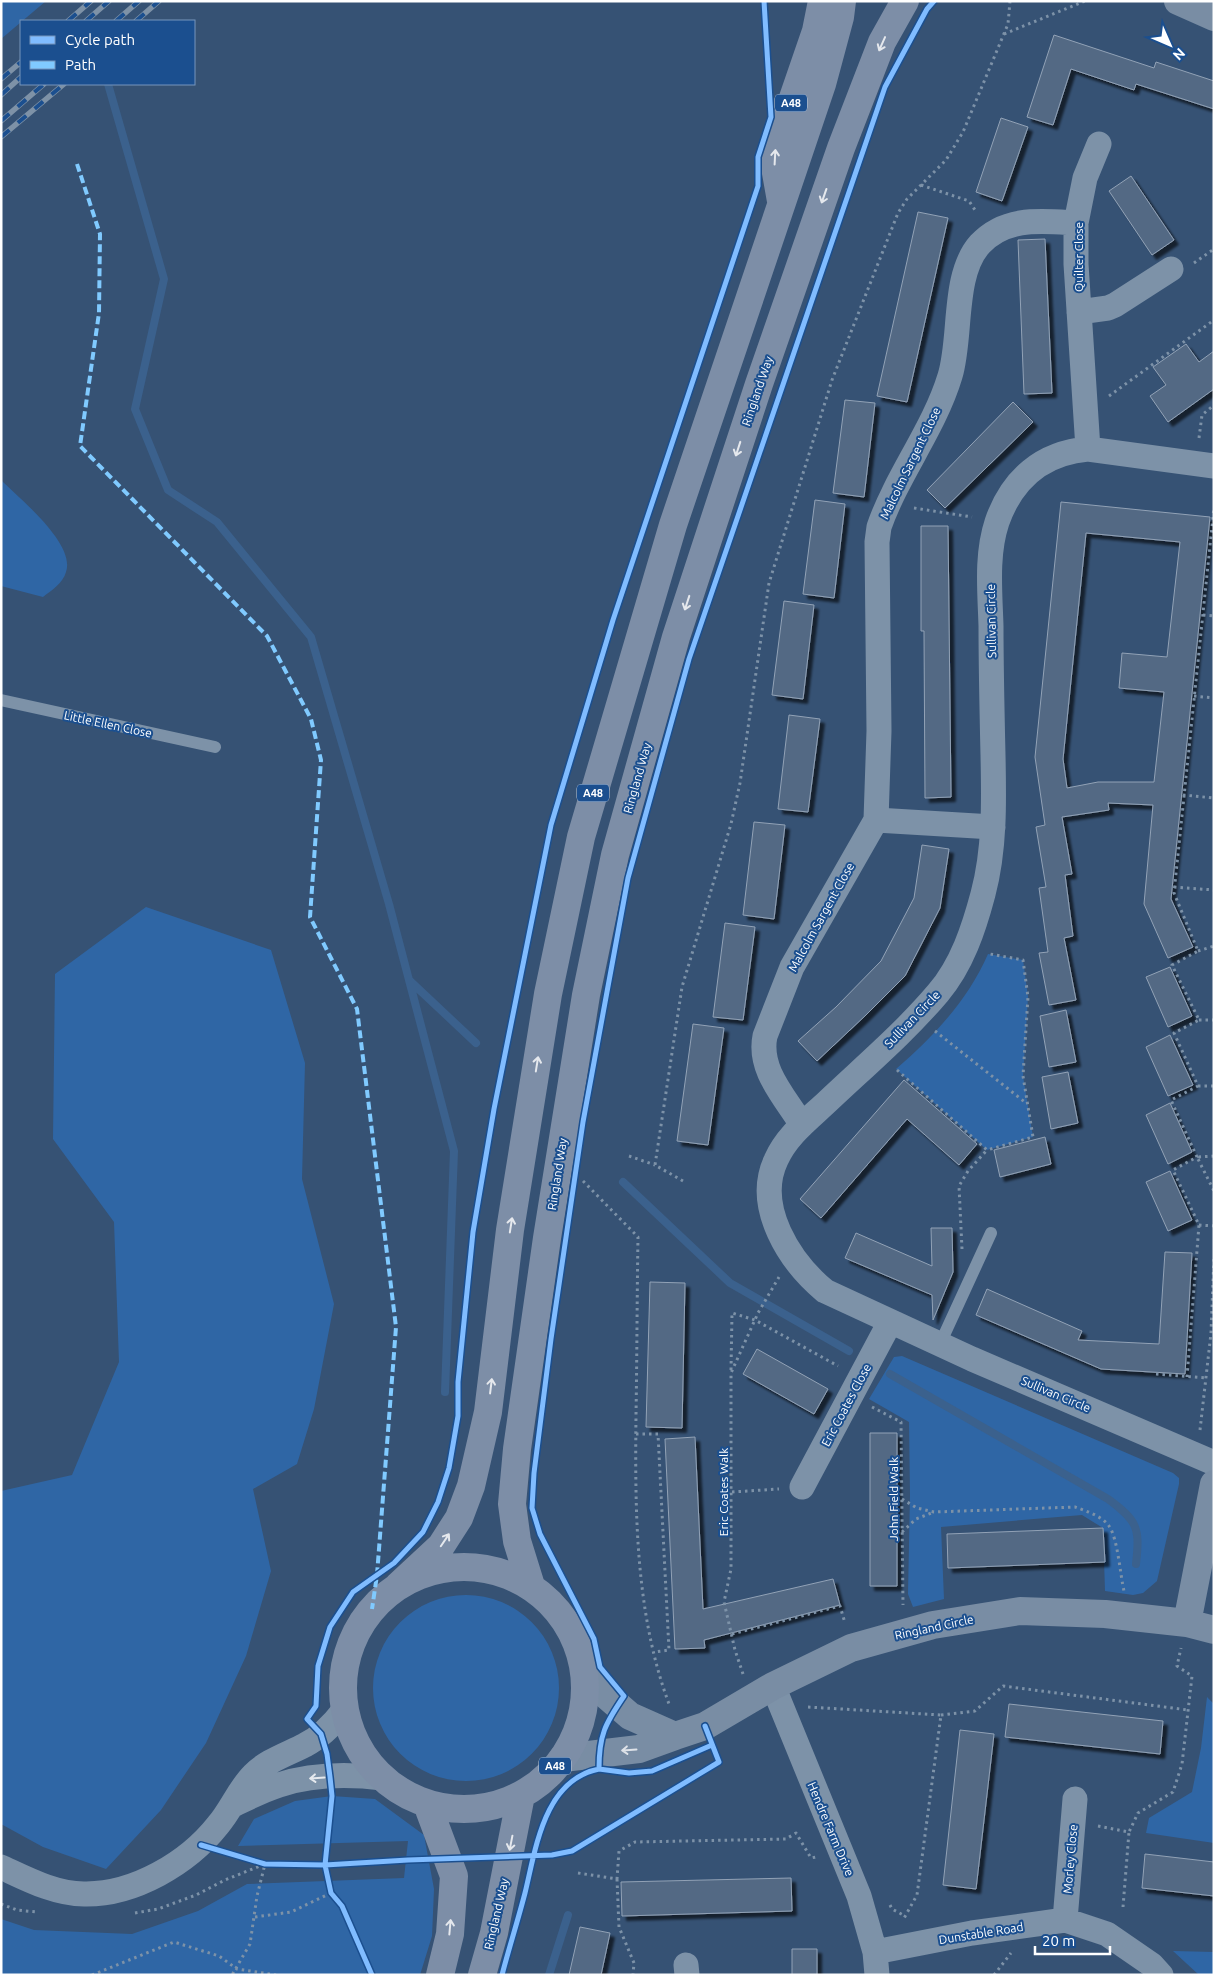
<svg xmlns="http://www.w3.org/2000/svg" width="1215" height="1976" font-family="Ubuntu,sans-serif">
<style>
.green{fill:#2f66a5}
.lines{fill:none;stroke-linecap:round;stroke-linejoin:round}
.stream{stroke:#3b618d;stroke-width:8}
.building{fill:#526984;stroke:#92a2b6;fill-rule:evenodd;filter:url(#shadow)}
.path{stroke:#7d92a8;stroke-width:3;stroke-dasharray:2.5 4;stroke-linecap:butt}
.lane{stroke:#7d92a8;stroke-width:12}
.street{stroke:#7d92a8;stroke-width:25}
.secondary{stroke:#798da4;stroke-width:28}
.primary{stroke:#7d8ea7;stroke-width:28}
.rail-casing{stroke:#7e92a7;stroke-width:5.5}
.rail{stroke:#1b4f8f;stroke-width:4;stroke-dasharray:11;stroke-linecap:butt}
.quiet{stroke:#80caff;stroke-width:4;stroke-dasharray:8 4;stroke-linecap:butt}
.cycleway-casing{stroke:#1b4f8f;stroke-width:8}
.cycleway{stroke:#80bcff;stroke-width:5}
.oneway{stroke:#e5e8ed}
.oneway2{stroke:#dee2e8}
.oneway3{stroke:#e5e9ee}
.labels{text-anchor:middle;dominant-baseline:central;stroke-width:4;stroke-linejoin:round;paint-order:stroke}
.shield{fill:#1b4f8f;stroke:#bbcadd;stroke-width:1}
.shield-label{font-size:11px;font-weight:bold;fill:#fff}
.street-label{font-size:12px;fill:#fff;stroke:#1b4f8f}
</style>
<defs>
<filter id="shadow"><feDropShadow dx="4.5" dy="4.5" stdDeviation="1" flood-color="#0009"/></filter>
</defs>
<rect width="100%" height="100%" fill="#365274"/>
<!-- green -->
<path class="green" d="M 1,1 L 46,1 L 1,39 Z
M 1,480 C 19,498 76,544 66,572 C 63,583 52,590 43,597 L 1,586 Z
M 146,907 L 271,950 L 305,1063 L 302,1179 L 334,1304 L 314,1409 L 297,1464 L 253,1489 L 271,1571 L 246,1656 L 206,1743 L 161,1810 L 106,1869 L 43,1847 L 1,1824 L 1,1491 L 72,1475 L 119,1362 L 114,1222 L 53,1139 L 55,974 Z
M 988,954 L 1023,960 L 1028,997 L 1023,1076 L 1033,1137 L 987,1150 L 896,1069 C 934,1036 968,1000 988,954 Z
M 902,1356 L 1173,1473 L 1179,1478 L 1179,1484 L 1157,1581 L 1143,1593 L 1133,1595 L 1105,1591 L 1103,1528 L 1082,1515 L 941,1527 L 944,1599 L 913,1607 L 908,1594 L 910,1495 L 909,1422 L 869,1399 L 894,1357 Z
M373 1688a93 93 0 1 1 186 0a93 93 0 1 1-186 0Z
M 1207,1697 L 1214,1704 L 1214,1843 L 1146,1833 L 1149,1818 L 1192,1792 L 1201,1748 Z
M 332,1796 L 375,1799 L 424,1835 L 434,1889 L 432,1936 L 420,1975 L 1,1975 L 1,1919 L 34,1930 L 132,1934 L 198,1911 L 247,1884 L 404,1878 L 408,1841 L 238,1846 L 254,1819 L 295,1801 Z
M 1173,1951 L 1214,1952 L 1214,1975 L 1199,1975 Z"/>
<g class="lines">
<!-- stream -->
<path class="stream" d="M 108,84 L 164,279 L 135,409 L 168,490 L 217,522 L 311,637 L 389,904 L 454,1151 L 445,1392
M 410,981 L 476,1043
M 623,1182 L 730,1283 L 849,1351
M 890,1374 L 1108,1499 C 1138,1521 1140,1528 1136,1564
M 549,1975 L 568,1915"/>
</g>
<!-- building -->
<path class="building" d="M 1054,35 L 1154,68 L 1156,62 L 1214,81 L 1214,109 L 1136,84 L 1134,90 L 1071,69 L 1053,125 L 1027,117 Z
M 1001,118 L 1028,127 L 1002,201 L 976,192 Z
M 1131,176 L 1174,240 L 1152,255 L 1109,191 Z
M 918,212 L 948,218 L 907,402 L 877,396 Z
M 1045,239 L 1052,393 L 1024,394 L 1018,240 Z
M 1186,344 L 1199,362 L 1214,351 L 1214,389 L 1168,422 L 1150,396 L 1166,385 L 1153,367 Z
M 845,400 L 875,403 L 864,497 L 833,493 Z
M 1013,402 L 1033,422 L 945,508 L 927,490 Z
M 815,500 L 845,504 L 834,598 L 803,594 Z
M 1061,502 L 1210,517 L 1171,899 L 1193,947 L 1168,958 L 1144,904 L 1153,805 L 1108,803 L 1109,810 L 1062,817 L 1072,874 L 1065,875 L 1073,936 L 1064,938 L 1076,1000 L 1049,1005 L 1039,953 L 1048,952 L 1039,888 L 1046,887 L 1036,827 L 1045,825 L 1035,757 ZM 1086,533 L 1180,542 L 1167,657 L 1122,653 L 1119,688 L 1164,692 L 1154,782 L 1098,782 L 1067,788 L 1063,759 Z
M 921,526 L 948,526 L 951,797 L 925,798 L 924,631 L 921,631 Z
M 784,601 L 814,605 L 803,699 L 772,695 Z
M 789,715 L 820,719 L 808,812 L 778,809 Z
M 754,822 L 785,825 L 774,919 L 743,915 Z
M 922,845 L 949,849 L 940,908 L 905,976 L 866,1015 L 817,1061 L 798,1041 L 836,1007 L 881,961 L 914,898 Z
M 725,923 L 755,927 L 743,1020 L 713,1017 Z
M 1170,967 L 1192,1016 L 1168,1027 L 1146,977 Z
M 1066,1010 L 1076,1062 L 1049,1067 L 1040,1016 Z
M 693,1024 L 724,1028 L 708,1145 L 677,1141 Z
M 1170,1035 L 1193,1085 L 1168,1096 L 1146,1047 Z
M 1068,1072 L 1078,1123 L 1051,1129 L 1042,1077 Z
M 904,1080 L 977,1144 L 959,1165 L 907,1119 L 821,1218 L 800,1199 Z
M 1170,1103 L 1192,1152 L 1168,1164 L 1146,1115 Z
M 1045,1137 L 1051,1164 L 1000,1177 L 994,1150 Z
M 1170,1171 L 1192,1220 L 1168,1231 L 1146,1182 Z
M 931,1228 L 952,1228 L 953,1272 L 933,1320 L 932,1295 L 845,1258 L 856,1233 L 932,1266 Z
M 1165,1252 L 1192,1253 L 1185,1374 L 1101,1369 L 976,1315 L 987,1289 L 1082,1331 L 1078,1340 L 1159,1344 Z
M 650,1282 L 685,1283 L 682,1428 L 646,1427 Z
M 757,1349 L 828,1389 L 814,1414 L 743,1374 Z
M 870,1433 L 897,1433 L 897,1586 L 870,1586 Z
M 695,1437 L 703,1609 L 833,1579 L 840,1605 L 704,1640 L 705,1648 L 675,1649 L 665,1439 Z
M 1103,1528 L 1105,1562 L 948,1568 L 947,1534 Z
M 1009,1704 L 1163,1721 L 1160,1754 L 1005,1737 Z
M 960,1730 L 994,1734 L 976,1889 L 943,1885 Z
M 1145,1854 L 1214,1862 L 1214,1896 L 1142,1888 Z
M 791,1878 L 792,1911 L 622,1916 L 621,1882 Z
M 580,1927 L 610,1933 L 601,1975 L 569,1975 Z
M 792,1949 L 817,1949 L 817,1975 L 792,1975 Z"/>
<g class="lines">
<!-- path -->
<path class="path" d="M 1004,34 L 1085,1
M 921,185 L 969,201 L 977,213
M 1194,263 L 1214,249
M 1109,396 L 1214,320
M 1199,438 L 1202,415 L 1214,405
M 914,508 L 972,517
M 1203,615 L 1214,616
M 1194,696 L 1214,698
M 1183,795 L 1214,798
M 1174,887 L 1214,890
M 1198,951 L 1214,946
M 1199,1020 L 1214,1020
M 935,1031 L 1026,1103
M 897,1070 L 987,1150 L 1033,1137 L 1023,1076 L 1028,997 L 1023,960 L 990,954
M 1198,1086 L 1214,1086
M 629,1156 L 655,1165
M 1214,1156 L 1197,1157 L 1214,1191
M 583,1181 L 638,1237 C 637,1296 637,1356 636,1415 C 635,1511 635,1612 669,1704
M 683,1181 L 655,1165 L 682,987 L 731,824 L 740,783 L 769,583 L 832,380 L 898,213 L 907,199 L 946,160 L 963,132 L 1008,24 L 1010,1
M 1199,1225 L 1214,1226
M 962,1249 L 959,1186 L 968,1171 L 987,1150
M 731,1370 L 732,1313 L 755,1320 L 838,1366
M 1156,1374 L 1207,1378
M 1187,1377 L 1199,1225 L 1173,1170 L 1197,1157 L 1171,1100 L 1198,1086 L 1174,1033 L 1199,1020 L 1172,965 L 1198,951 L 1174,893 L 1214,507
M 872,1407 L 901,1422 L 903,1605
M 1200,1430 L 1211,1333 L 1214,1256
M 636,1434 L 658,1434 L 669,1650 L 655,1652
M 732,1492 L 779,1489
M 902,1499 L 917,1508 L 934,1512 L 1075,1507 C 1086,1511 1102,1516 1109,1526 C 1118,1539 1120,1574 1124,1591
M 902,1532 L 916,1519 L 934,1512
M 732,1634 L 840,1606 L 845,1623
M 743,1674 L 735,1650 L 724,1602 L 731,1569 L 731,1373 L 758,1313 L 779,1277
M 808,1707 L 941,1715 L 917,1895 L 903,1920
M 941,1715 L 975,1711 L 1003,1686 L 1188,1710
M 1098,1826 L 1129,1832 L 1138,1813 L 1173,1792 L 1182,1764 L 1192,1676 L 1177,1666 L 1181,1648
M 578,1873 L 617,1879 L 619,1851 L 635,1842 L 786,1839 L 796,1833 L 811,1858 L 816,1857
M 617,1879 L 619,1927 L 634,1963 L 633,1975
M 1,1904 L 17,1910 L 37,1912
M 890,1905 L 892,1909 L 905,1916
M 1123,1907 L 1129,1832
M 135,1913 L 158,1909 L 196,1895 L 225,1880 L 265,1864 L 257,1896 L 250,1944 L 232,1975
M 255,1917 L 291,1912 L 331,1893
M 92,1975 L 174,1942 L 219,1956 L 237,1969 L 276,1975
M 994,1975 L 1011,1953"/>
<!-- lane -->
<path class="lane" d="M 1,700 L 215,747
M 940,1344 L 991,1233"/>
<!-- street -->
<path class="street" d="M 1079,312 L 1108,308 L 1115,305 L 1171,269
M 1088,449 L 1076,264 L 1076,223 L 1085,178 L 1099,144
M 1214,466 L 1088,449 C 1042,453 1012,479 997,522 C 986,555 990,592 991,626 C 991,669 992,712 993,755 C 994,801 995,849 983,894 C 974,928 962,965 938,993 C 905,1032 865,1066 828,1101 C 809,1119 787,1135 776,1160 C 754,1207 790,1262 825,1291 L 972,1359 L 1214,1463
M 876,820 L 993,827
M 802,1125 C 785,1097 758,1070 765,1036 L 792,967 L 876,820 L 879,731 L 877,542 L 879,527 C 897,475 934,429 950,376 C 962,337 952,275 980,244 C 1006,216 1042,221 1076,223
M 802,1487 L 890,1322
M 773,1686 L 859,1896 L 875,1952 L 877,1975
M 233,1805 C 248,1798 263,1790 279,1785 C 312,1774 349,1774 383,1778
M 1,1867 C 27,1879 55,1894 84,1894 C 134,1895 188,1863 218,1825 C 231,1810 239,1789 253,1775 C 266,1761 288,1754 305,1745 C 321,1737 334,1723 344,1710
M 1065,1920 L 1075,1799
M 875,1952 L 972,1933 L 1065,1920 L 1107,1934 L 1152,1965 L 1161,1975
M 686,1965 L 687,1975"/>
<!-- secondary -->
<path class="secondary" d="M 1178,1 L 1214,17
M 1187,1623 L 1214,1484
M 585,1677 L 630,1716 L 675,1736
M 563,1758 L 639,1749 L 675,1736 L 705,1726 L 773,1686 L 851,1648 L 933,1625 L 1020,1611 L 1105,1614 L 1187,1623 L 1214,1630"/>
<!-- primary -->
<path class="primary" d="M 781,201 L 773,156 L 816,31 L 822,1
M343 1688a121 121 0 1 1 242 0a121 121 0 1 1-242 0Z
M 398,1586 L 441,1546 L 459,1518 L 471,1486 L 488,1412 L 510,1230 L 548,994 L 581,837 L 673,525 L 822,84 L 840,17 L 842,1
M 531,1586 L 517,1541 L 512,1504 L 517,1449 L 547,1238 L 586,995 L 615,855 L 676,637 L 759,384 L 841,148 L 882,42 L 905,1
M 427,1804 L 454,1876 L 450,1934 L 440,1975
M 482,1975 L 494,1933 L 521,1795"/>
<defs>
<path id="rail" d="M 68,21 L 91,1
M 86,21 L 109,1
M 116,21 L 139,1
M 136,21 L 159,1
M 1,79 L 21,62
M 1,95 L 21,77
M 1,121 L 44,84
M 1,137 L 64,84"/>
</defs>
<!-- rail casing -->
<use href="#rail" class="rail-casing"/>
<!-- rail -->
<use href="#rail" class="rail"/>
<!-- quiet -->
<path class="quiet" d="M 77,164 L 100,234 L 99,313 L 80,446 L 267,636 L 311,719 L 321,760 L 310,917 L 357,1009 L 396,1327 L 377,1575 L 372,1609"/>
<defs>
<path id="cycleway" d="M 599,1769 L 629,1773 L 652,1771 L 712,1745
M 201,1845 L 265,1864 L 325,1865 L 408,1860 L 552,1855 L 572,1851 L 719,1762 L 705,1726
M 372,1975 L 342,1906 L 331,1893 L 325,1865 L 332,1796 L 330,1777 L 327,1754 L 321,1734 L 307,1719 L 316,1706 L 318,1666 L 330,1627 L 353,1592 L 394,1563 L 423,1532 L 438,1502 L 449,1468 L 458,1416 L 458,1382 L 473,1232 L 494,1109 L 551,825 L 613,620 L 758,186 L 758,157 L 771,117 L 764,1
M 502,1975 C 509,1948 518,1920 525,1893 C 536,1848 544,1780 599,1769 C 599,1735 605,1724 624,1696 L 600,1667 L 594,1639 L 540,1534 L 532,1508 L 534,1473 L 551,1339 L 583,1122 L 628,878 L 689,659 L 885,87 L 927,9 L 934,1"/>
</defs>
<!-- cycleway casing -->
<use href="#cycleway" class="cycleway-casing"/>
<!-- cycleway -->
<use href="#cycleway" class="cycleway"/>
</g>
<!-- one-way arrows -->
<defs><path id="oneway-shaft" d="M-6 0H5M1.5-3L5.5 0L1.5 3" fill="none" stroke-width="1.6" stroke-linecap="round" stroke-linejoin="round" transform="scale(1.25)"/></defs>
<g class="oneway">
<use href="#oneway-shaft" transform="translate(882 44) rotate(114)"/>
<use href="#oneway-shaft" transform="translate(775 157) rotate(-87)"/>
<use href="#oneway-shaft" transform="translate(824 196) rotate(109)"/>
<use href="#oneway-shaft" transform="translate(738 449) rotate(108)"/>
<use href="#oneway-shaft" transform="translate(687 603) rotate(108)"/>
<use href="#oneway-shaft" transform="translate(537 1064) rotate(-81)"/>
<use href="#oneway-shaft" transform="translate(511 1225) rotate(-81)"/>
<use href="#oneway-shaft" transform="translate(491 1386) rotate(-83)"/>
<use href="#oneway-shaft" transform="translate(445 1540) rotate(-56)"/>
<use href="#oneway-shaft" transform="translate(511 1843) rotate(101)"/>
<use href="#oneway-shaft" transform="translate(450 1927) rotate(-85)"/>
</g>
<use class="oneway2" href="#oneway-shaft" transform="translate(629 1750) rotate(176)"/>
<use class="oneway3" href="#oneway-shaft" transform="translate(317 1778) rotate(176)"/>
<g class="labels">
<!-- shield labels -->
<g class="shield">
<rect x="775" y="94.5" width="32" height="17" rx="4"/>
<rect x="577" y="784.5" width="32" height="17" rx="4"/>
<rect x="539" y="1757.5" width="32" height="17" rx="4"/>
</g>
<g class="shield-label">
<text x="791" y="103">A48</text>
<text x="593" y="793">A48</text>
<text x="555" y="1766">A48</text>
</g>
<!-- street labels -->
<g class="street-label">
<text transform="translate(1078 257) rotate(-90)">Quilter Close</text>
<text transform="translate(757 391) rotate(-71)">Ringland Way</text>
<text transform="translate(910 463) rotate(-64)">Malcolm Sargent Close</text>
<text transform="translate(991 621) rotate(-91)">Sullivan Circle</text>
<text transform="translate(108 724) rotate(12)">Little Ellen Close</text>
<text transform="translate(637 778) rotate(-74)">Ringland Way</text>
<text transform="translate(821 917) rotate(-61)">Malcolm Sargent Close</text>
<text transform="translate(912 1019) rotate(-46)">Sullivan Circle</text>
<text transform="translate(557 1174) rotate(-81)">Ringland Way</text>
<text transform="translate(1056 1394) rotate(23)">Sullivan Circle</text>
<text transform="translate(846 1405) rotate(-62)">Eric Coates Close</text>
<text transform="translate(723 1492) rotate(-90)">Eric Coates Walk</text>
<text transform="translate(893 1499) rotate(-90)">John Field Walk</text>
<text transform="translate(934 1627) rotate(-12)">Ringland Circle</text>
<text transform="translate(831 1829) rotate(67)">Hendre Farm Drive</text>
<text transform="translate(1070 1859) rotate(-85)">Morley Close</text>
<text transform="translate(496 1914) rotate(-77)">Ringland Way</text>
<text transform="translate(981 1933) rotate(-9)">Dunstable Road</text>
</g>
</g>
<!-- border -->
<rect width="1215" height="1976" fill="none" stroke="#ffffff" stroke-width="5"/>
<!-- legend -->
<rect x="20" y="20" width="175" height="65" fill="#1b4f8f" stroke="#7695bc"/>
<rect x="30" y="36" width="25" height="8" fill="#80bcff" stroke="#7695bc"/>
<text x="65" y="45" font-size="15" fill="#ffffff">Cycle path</text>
<rect x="30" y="61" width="25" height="8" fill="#80caff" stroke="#7695bc"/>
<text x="65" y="70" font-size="15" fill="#ffffff">Path</text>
<!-- north arrow -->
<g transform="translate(1170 45) rotate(135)" stroke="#1b4f8f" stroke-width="4" paint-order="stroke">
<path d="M0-4L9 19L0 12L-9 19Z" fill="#ffffff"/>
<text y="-8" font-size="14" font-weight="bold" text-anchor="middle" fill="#ffffff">N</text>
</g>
<!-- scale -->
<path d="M1035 1946v8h75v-8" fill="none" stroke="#ffffff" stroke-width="2.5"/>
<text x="1042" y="1946" font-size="15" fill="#ffffff" stroke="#1b4f8f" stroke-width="4" paint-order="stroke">20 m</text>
</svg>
